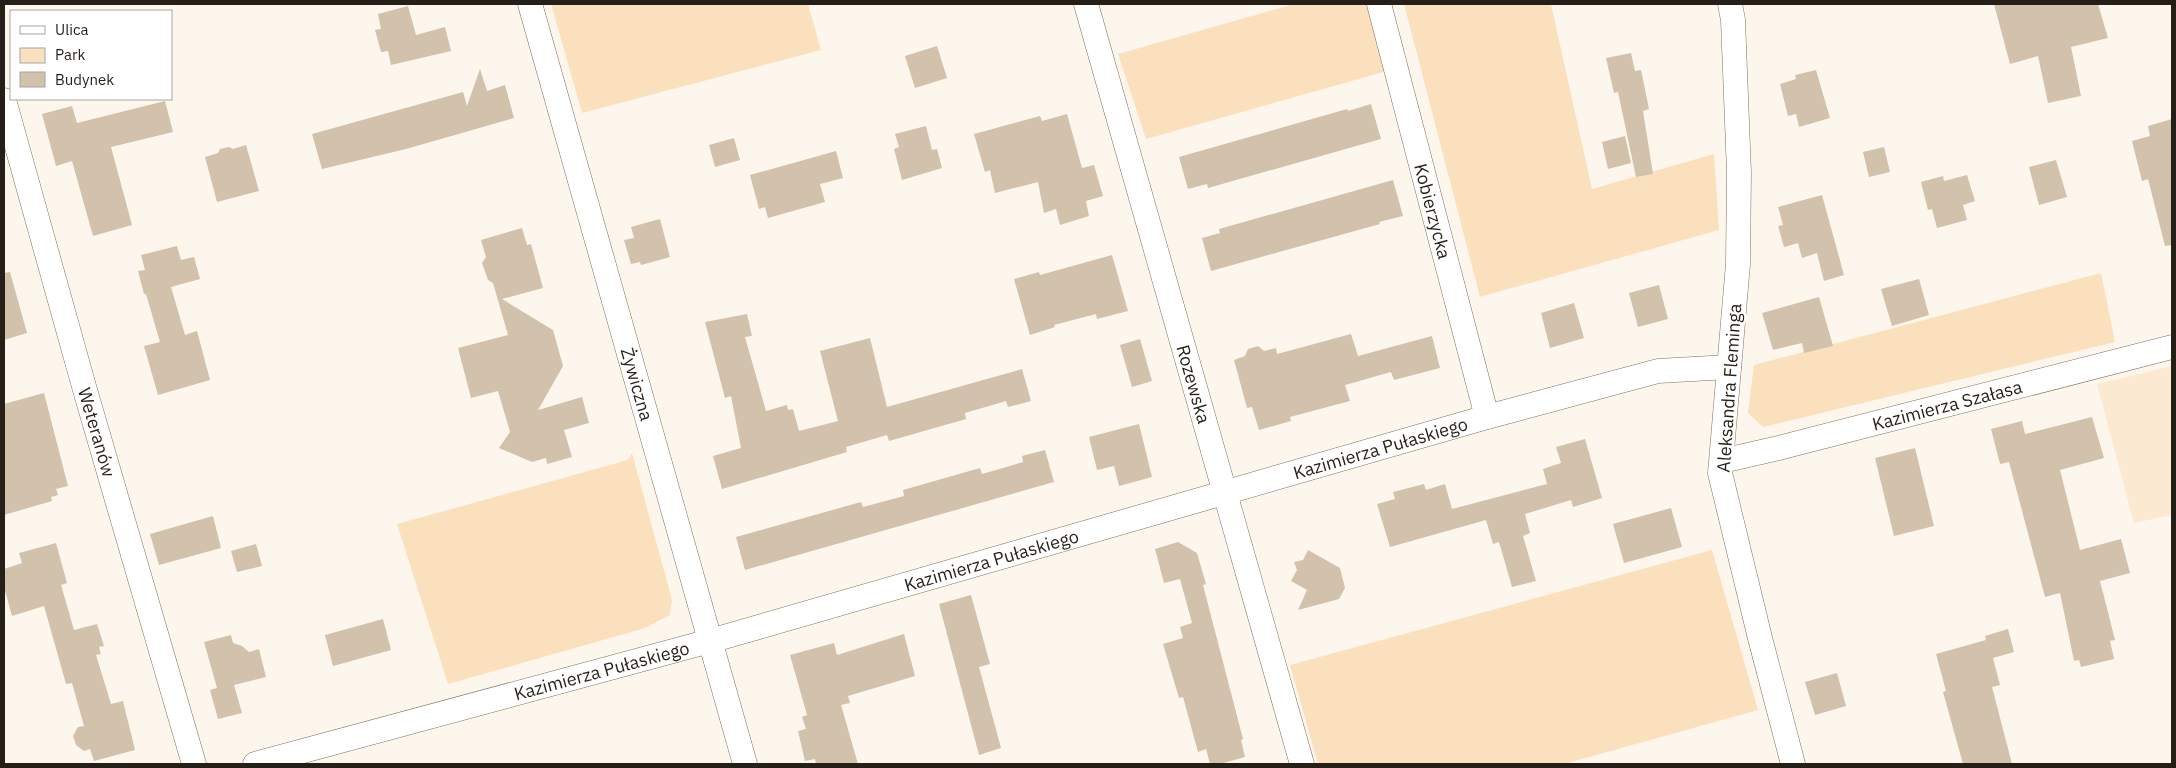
<svg xmlns="http://www.w3.org/2000/svg" width="2176" height="768" font-family="'IBM Plex Sans',sans-serif">
<style>
.built{fill:#fbe9d2}
.green{fill:#fbe0be}
.building{fill:#d2c1ab}
.lines{fill:none;stroke-linecap:round;stroke-linejoin:round}
.street-casing{stroke:#80705c;stroke-width:25}
.street{stroke:#fff;stroke-width:24}
.labels{text-anchor:middle;dominant-baseline:central;stroke-width:5;stroke-linejoin:round;paint-order:stroke}
.street-label{font-size:18px;fill:#261f17;stroke:#fff}
</style>
<rect width="100%" height="100%" fill="#fdf6ed"/>
<!-- built -->
<path class="built" d="M 2172,366 L 2172,515 L 2134,523 L 2097,384 Z"/>
<!-- green -->
<path class="green" d="M 551,4 L 808,4 L 821,50 L 582,113 Z
M 1294,4 L 1369,4 L 1387,71 L 1146,139 L 1118,54 Z
M 1404,4 L 1551,4 L 1592,189 L 1714,154 L 1719,230 L 1480,297 Z
M 2101,273 L 2115,342 L 1763,427 L 1748,413 L 1754,365 Z
M 632,453 L 672,600 L 670,615 L 645,628 L 448,684 L 397,524 L 628,460 Z
M 1712,550 L 1758,710 L 1564,764 L 1318,764 L 1290,665 Z"/>
<!-- building -->
<path class="building" d="M 1994,4 L 2098,4 L 2108,38 L 2071,47 L 2081,96 L 2048,103 L 2038,56 L 2010,64 Z
M 408,6 L 416,35 L 445,27 L 451,51 L 391,65 L 388,51 L 381,52 L 375,30 L 381,29 L 378,14 Z
M 937,46 L 947,78 L 915,88 L 905,56 Z
M 1631,53 L 1635,71 L 1641,70 L 1649,109 L 1643,111 L 1653,174 L 1636,177 L 1618,92 L 1614,93 L 1606,58 Z
M 480,69 L 487,91 L 505,85 L 514,118 L 406,149 L 322,169 L 312,134 L 463,92 L 467,106 Z
M 1816,70 L 1830,118 L 1799,127 L 1796,114 L 1788,116 L 1780,84 L 1796,79 L 1795,75 Z
M 165,101 L 173,132 L 111,147 L 132,225 L 93,236 L 72,161 L 56,166 L 42,114 L 72,106 L 77,123 Z
M 1371,104 L 1381,139 L 1208,188 L 1207,184 L 1188,189 L 1179,157 L 1347,109 L 1348,111 Z
M 1067,114 L 1082,168 L 1094,165 L 1103,196 L 1086,201 L 1089,216 L 1060,225 L 1056,209 L 1044,213 L 1038,182 L 995,193 L 990,170 L 985,172 L 974,134 L 1040,116 L 1042,121 Z
M 2172,119 L 2172,245 L 2165,246 L 2148,179 L 2142,181 L 2132,141 L 2150,136 L 2148,126 Z
M 926,126 L 932,150 L 937,149 L 942,168 L 902,180 L 894,149 L 899,147 L 895,134 Z
M 1625,136 L 1631,163 L 1608,169 L 1602,142 Z
M 734,138 L 740,160 L 715,167 L 709,145 Z
M 246,145 L 259,191 L 217,202 L 205,157 L 218,153 L 220,149 L 229,147 L 233,149 Z
M 1884,147 L 1890,172 L 1869,177 L 1863,152 Z
M 836,151 L 843,178 L 820,184 L 825,202 L 768,218 L 765,207 L 759,209 L 750,175 Z
M 2056,160 L 2067,197 L 2039,205 L 2029,167 Z
M 1967,175 L 1975,201 L 1963,205 L 1967,220 L 1937,228 L 1932,209 L 1928,210 L 1921,182 L 1943,176 L 1944,181 Z
M 1393,180 L 1403,216 L 1379,222 L 1380,224 L 1211,271 L 1202,238 L 1220,233 L 1219,229 Z
M 1822,195 L 1844,275 L 1824,281 L 1817,253 L 1802,258 L 1798,243 L 1784,247 L 1778,226 L 1783,225 L 1778,207 Z
M 660,219 L 670,257 L 641,265 L 640,262 L 631,264 L 624,240 L 634,238 L 631,227 Z
M 522,228 L 527,245 L 531,244 L 543,288 L 502,299 L 553,330 L 563,366 L 538,410 L 582,397 L 589,423 L 564,430 L 572,457 L 547,464 L 546,458 L 532,462 L 499,448 L 510,432 L 498,391 L 471,398 L 458,348 L 508,335 L 493,283 L 488,280 L 482,263 L 486,257 L 481,240 Z
M 177,246 L 181,260 L 194,257 L 200,279 L 171,287 L 185,335 L 197,331 L 210,380 L 158,395 L 144,346 L 160,342 L 146,294 L 144,294 L 138,271 L 145,270 L 141,255 Z
M 1112,255 L 1128,311 L 1097,319 L 1096,314 L 1054,325 L 1055,327 L 1030,335 L 1014,279 L 1039,272 L 1040,275 Z
M 10,272 L 27,333 L 4,340 L 4,273 Z
M 1919,279 L 1929,315 L 1892,326 L 1881,289 Z
M 1659,285 L 1668,319 L 1638,327 L 1629,293 Z
M 1819,297 L 1833,346 L 1804,353 L 1802,343 L 1773,350 L 1762,313 Z
M 1574,303 L 1584,338 L 1550,348 L 1541,313 Z
M 747,314 L 752,336 L 745,337 L 766,411 L 787,405 L 788,410 L 793,409 L 799,431 L 838,421 L 820,351 L 870,338 L 887,407 L 1022,369 L 1031,401 L 1008,407 L 1006,401 L 965,413 L 966,419 L 889,441 L 887,435 L 846,447 L 847,452 L 722,489 L 713,456 L 741,448 L 731,396 L 725,398 L 705,322 Z
M 1351,334 L 1358,356 L 1432,336 L 1440,368 L 1394,380 L 1391,372 L 1345,385 L 1350,401 L 1290,417 L 1291,421 L 1259,430 L 1252,407 L 1247,408 L 1234,360 L 1245,356 L 1248,349 L 1258,346 L 1264,351 L 1276,348 L 1277,354 Z
M 1140,339 L 1152,381 L 1132,387 L 1120,345 Z
M 44,393 L 68,486 L 56,489 L 58,495 L 51,497 L 52,501 L 4,515 L 4,404 Z
M 2092,417 L 2104,458 L 2060,470 L 2080,550 L 2121,539 L 2130,573 L 2100,581 L 2115,640 L 2110,641 L 2114,659 L 2081,667 L 2079,660 L 2074,661 L 2060,593 L 2045,597 L 2009,462 L 2000,464 L 1991,429 L 2022,421 L 2025,434 Z
M 1139,424 L 1152,477 L 1119,486 L 1114,466 L 1097,470 L 1089,437 Z
M 1585,439 L 1602,498 L 1573,507 L 1571,500 L 1525,514 L 1530,533 L 1523,536 L 1536,581 L 1512,587 L 1499,542 L 1493,544 L 1486,520 L 1390,547 L 1377,504 L 1395,499 L 1393,492 L 1424,484 L 1426,490 L 1445,484 L 1452,509 L 1547,484 L 1543,469 L 1561,463 L 1556,447 Z
M 1915,448 L 1934,526 L 1894,536 L 1875,458 Z
M 1045,450 L 1054,482 L 745,570 L 736,537 L 861,502 L 863,507 L 904,496 L 903,490 L 980,468 L 982,474 L 1003,468 L 1023,462 L 1022,456 Z
M 1671,508 L 1682,547 L 1624,563 L 1613,524 Z
M 213,516 L 221,548 L 159,565 L 150,534 Z
M 1178,542 L 1197,553 L 1206,584 L 1203,585 L 1243,739 L 1241,740 L 1245,757 L 1220,764 L 1210,764 L 1206,749 L 1198,752 L 1183,697 L 1179,698 L 1163,644 L 1183,638 L 1180,627 L 1192,623 L 1180,579 L 1164,583 L 1155,549 Z
M 56,543 L 67,583 L 61,585 L 74,630 L 97,624 L 104,646 L 99,647 L 101,654 L 96,655 L 111,704 L 123,701 L 135,750 L 94,761 L 90,749 L 84,751 L 76,745 L 73,736 L 78,727 L 84,726 L 72,683 L 66,684 L 44,606 L 12,616 L 4,587 L 4,569 L 22,563 L 19,553 Z
M 256,544 L 262,566 L 237,572 L 231,551 Z
M 1308,550 L 1340,568 L 1345,588 L 1339,599 L 1298,610 L 1307,590 L 1291,581 L 1297,570 L 1294,562 L 1303,560 Z
M 971,595 L 990,664 L 979,667 L 1001,748 L 979,755 L 939,604 Z
M 383,619 L 391,650 L 333,666 L 325,635 Z
M 2008,629 L 2014,652 L 1993,658 L 2000,685 L 1992,687 L 2012,764 L 1963,764 L 1943,692 L 1946,691 L 1936,654 L 1986,640 L 1985,636 Z
M 904,634 L 915,676 L 848,696 L 850,703 L 841,705 L 858,764 L 816,764 L 815,759 L 805,761 L 798,731 L 806,729 L 802,717 L 807,715 L 790,655 L 834,643 L 837,655 Z
M 231,635 L 233,643 L 242,646 L 249,652 L 259,649 L 266,677 L 234,685 L 242,713 L 218,719 L 210,690 L 217,688 L 204,642 Z
M 1837,673 L 1846,706 L 1815,715 L 1805,682 Z"/>
<g class="lines">
<defs>
<g id="street">
<path id="s1" d="M 530,4 L 745,764"/>
<path id="s2" d="M 1086,4 L 1302,764"/>
<path id="s3" d="M 1379,4 L 1487,417"/>
<path d="M 1730,4 L 1733,20 L 1739,173 L 1738,264 L 1720,473 L 1760,638 L 1793,764"/>
<path id="s4" d="M 4,100 L 85,390 L 194,764"/>
<path id="s5" d="M 1722,461 L 1779,448 L 2172,347"/>
<path id="s6" d="M 255,764 L 710,641 L 1487,417 L 1658,371 L 1729,367"/>
</g>
</defs>
<!-- street casing -->
<use href="#street" class="street-casing"/>
<!-- street -->
<use href="#street" class="street"/>
</g>
<g class="labels">
<!-- street labels -->
<g class="street-label">
<text stroke="none"><textPath href="#s3" startOffset="214">Kobierzycka</textPath></text>
<text stroke="none"><textPath href="#s1" startOffset="395">Żywiczna</textPath></text>
<text stroke="none"><textPath href="#s2" startOffset="395">Rozewska</textPath></text>
<text transform="translate(1729 388) rotate(-86)">Aleksandra Fleminga</text>
<text stroke="none"><textPath href="#s5" startOffset="232">Kazimierza Szałasa</textPath></text>
<text stroke="none"><textPath href="#s4" startOffset="345">Weteranów</textPath></text>
<text stroke="none"><textPath href="#s6" startOffset="1169">Kazimierza Pułaskiego</textPath></text>
<text stroke="none"><textPath href="#s6" startOffset="764">Kazimierza Pułaskiego</textPath></text>
<text stroke="none"><textPath href="#s6" startOffset="359">Kazimierza Pułaskiego</textPath></text>
</g>
</g>
<!-- border -->
<rect width="2176" height="768" fill="none" stroke="#261f17" stroke-width="10"/>
<!-- legend -->
<rect x="10" y="10" width="162" height="90" fill="#ffffff" stroke="#a8a5a2"/>
<rect x="20" y="26" width="25" height="8" fill="#ffffff" stroke="#a8a5a2"/>
<text x="55" y="35" font-size="15" fill="#261f17">Ulica</text>
<rect x="20" y="48" width="25" height="15" fill="#fbe0be" stroke="#a8a5a2"/>
<text x="55" y="60" font-size="15" fill="#261f17">Park</text>
<rect x="20" y="72" width="25" height="15" fill="#d2c1ab" stroke="#a8a5a2"/>
<text x="55" y="85" font-size="15" fill="#261f17">Budynek</text>
</svg>
